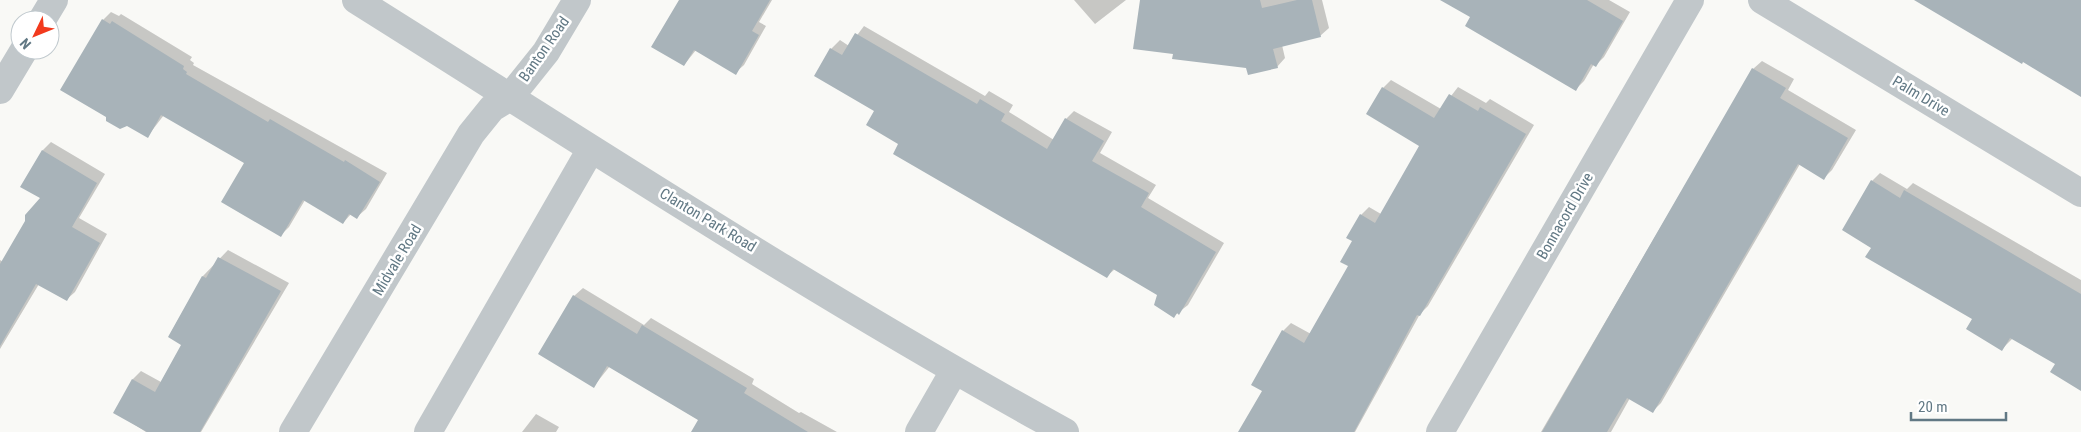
<svg xmlns="http://www.w3.org/2000/svg" width="2081" height="432" font-family="'Roboto Condensed',sans-serif">
<style>
.shadow{fill:#0003}
.building{fill:#a8b3b9}
.lines{fill:none;stroke-linecap:round;stroke-linejoin:round}
.minor{stroke:#c1c7ca;stroke-width:28}
.labels{text-anchor:middle;dominant-baseline:central;stroke-width:5;stroke-linejoin:round;paint-order:stroke}
.street-label{font-size:15px;fill:#617884;stroke:#fff}
</style>
<rect width="100%" height="100%" fill="#f9f9f6"/>
<!-- shadow -->
<path class="shadow" d="M 681,0 L 772,0 L 759,22 L 766,26 L 744,65 L 735,73 L 696,50 L 684,65 Z
M 1074,0 L 1126,0 L 1095,24 Z
M 1164,0 L 1322,0 L 1329,28 L 1320,36 L 1282,45 L 1285,58 L 1277,67 L 1247,67 Z
M 1442,0 L 1609,0 L 1630,12 L 1604,57 L 1596,65 L 1594,64 L 1584,81 L 1575,90 L 1472,17 Z
M 111,12 L 119,16 L 121,14 L 192,57 L 190,60 L 194,63 L 193,65 L 387,173 L 366,209 L 357,217 L 351,214 L 343,223 L 305,200 L 289,227 L 281,235 L 245,163 L 164,115 L 147,137 L 103,20 Z
M 864,26 L 985,96 L 989,91 L 1013,105 L 1009,112 L 1054,140 L 1066,119 L 1074,111 L 1112,132 L 1100,153 L 1156,185 L 1148,198 L 1224,243 L 1188,305 L 1174,316 L 1158,294 L 1115,269 L 1107,276 L 900,144 L 876,111 L 816,76 L 831,49 L 840,40 L 849,46 Z
M 1762,61 L 1794,79 L 1788,90 L 1856,130 L 1832,170 L 1824,178 L 1800,164 L 1661,403 L 1653,411 L 1630,398 L 1611,432 L 1541,432 L 1753,69 Z
M 1391,80 L 1441,109 L 1458,87 L 1486,103 L 1490,99 L 1534,125 L 1428,306 L 1420,314 L 1355,432 L 1239,432 L 1264,390 L 1283,331 L 1291,323 L 1311,334 L 1350,266 L 1361,215 L 1369,207 L 1381,214 L 1421,145 L 1383,88 Z
M 51,142 L 105,174 L 79,218 L 107,234 L 75,292 L 66,300 L 39,284 L 0,349 L 0,260 L 3,262 L 41,198 L 22,187 L 43,150 Z
M 1880,173 L 1907,189 L 1913,183 L 2081,280 L 2081,389 L 2057,363 L 2013,338 L 2002,349 L 1974,319 L 1873,247 L 1872,181 Z
M 228,250 L 289,283 L 201,432 L 146,432 L 115,412 L 133,379 L 141,371 L 161,382 L 183,344 L 169,336 L 203,276 Z
M 583,288 L 644,325 L 651,318 L 754,379 L 752,384 L 799,413 L 801,412 L 837,432 L 696,432 L 699,420 L 610,366 L 594,386 L 574,296 Z
M 536,414 L 559,427 L 556,432 L 522,432 Z"/>
<!-- building -->
<path class="building" d="M 679,0 L 770,0 L 752,31 L 759,35 L 736,75 L 694,50 L 684,66 L 651,47 Z
M 1140,0 L 1260,0 L 1262,8 L 1297,0 L 1312,0 L 1321,37 L 1273,49 L 1278,68 L 1248,75 L 1246,68 L 1172,59 L 1173,54 L 1133,49 Z
M 1440,0 L 1587,0 L 1623,21 L 1596,67 L 1591,64 L 1576,91 L 1465,26 L 1470,17 Z
M 1914,0 L 2081,0 L 2081,97 L 2023,62 L 2022,64 Z
M 102,19 L 110,24 L 112,21 L 184,66 L 183,69 L 187,72 L 186,74 L 268,122 L 270,119 L 344,162 L 345,160 L 380,182 L 357,219 L 349,214 L 343,224 L 303,200 L 281,237 L 221,202 L 244,163 L 161,115 L 148,138 L 127,126 L 120,129 L 106,121 L 106,117 L 60,90 Z
M 855,33 L 977,104 L 980,99 L 1005,114 L 1001,121 L 1047,149 L 1065,118 L 1104,141 L 1092,161 L 1149,193 L 1141,207 L 1216,252 L 1179,315 L 1177,313 L 1174,318 L 1154,305 L 1157,295 L 1113,269 L 1107,278 L 893,154 L 898,144 L 866,125 L 874,111 L 814,76 L 830,48 L 842,55 Z
M 1752,68 L 1786,88 L 1780,98 L 1848,138 L 1824,180 L 1798,164 L 1653,413 L 1627,398 L 1607,432 L 1542,432 Z
M 1382,87 L 1434,118 L 1449,94 L 1478,111 L 1480,107 L 1526,134 L 1420,316 L 1417,315 L 1354,432 L 1238,432 L 1262,391 L 1251,385 L 1282,330 L 1304,343 L 1348,266 L 1340,262 L 1352,241 L 1346,238 L 1360,214 L 1375,223 L 1419,146 L 1366,114 Z
M 42,150 L 97,183 L 72,227 L 100,243 L 67,301 L 36,284 L 0,346 L 0,264 L 25,221 L 25,215 L 40,198 L 20,187 Z
M 1871,180 L 1900,198 L 1904,190 L 2081,294 L 2081,391 L 2050,372 L 2055,364 L 2010,338 L 2002,351 L 1966,329 L 1972,319 L 1865,257 L 1871,248 L 1842,230 Z
M 218,257 L 281,291 L 200,432 L 147,432 L 113,413 L 132,379 L 155,392 L 181,345 L 168,337 L 202,276 L 206,278 Z
M 573,295 L 637,334 L 642,325 L 747,388 L 744,393 L 808,432 L 691,432 L 698,420 L 607,366 L 594,388 L 538,354 Z"/>
<g class="lines">
<!-- minor -->
<path class="minor" d="M 356,0 C 590,147 822,299 1065,432
M 1762,0 L 2081,193
M 42,20 L 54,0
M 0,90 L 24,50
M 293,432 L 471,134 L 492,108 L 510,97 L 546,52 L 577,0
M 428,432 L 591,149
M 919,432 L 954,371
M 1440,432 L 1690,0"/>
</g>
<g class="labels">
<!-- street labels -->
<g class="street-label">
<text transform="translate(544 49) rotate(-55)">Banton Road</text>
<text transform="translate(1921 96) rotate(31)">Palm Drive</text>
<text transform="translate(1565 216) rotate(-60)">Bonnacord Drive</text>
<text transform="translate(708 220) rotate(31)">Clanton Park Road</text>
<text transform="translate(397 260) rotate(-59)">Midvale Road</text>
</g>
</g>
<!-- north arrow -->
<g transform="translate(35 35) rotate(227)"><circle r="24" fill="#ffffff" stroke="#c0c9ce"/>
<path d="M0-4L9 19L0 12L-9 19Z" fill="#f23a1d"/>
<text y="-8" font-size="14" font-weight="bold" text-anchor="middle" fill="#617884">N</text>
</g>
<!-- scale -->
<path d="M1911 412v8h95v-8" fill="none" stroke="#617884" stroke-width="2.5"/>
<text x="1918" y="412" font-size="15" fill="#617884" stroke="#ffffff" stroke-width="4" paint-order="stroke">20 m</text>
</svg>
